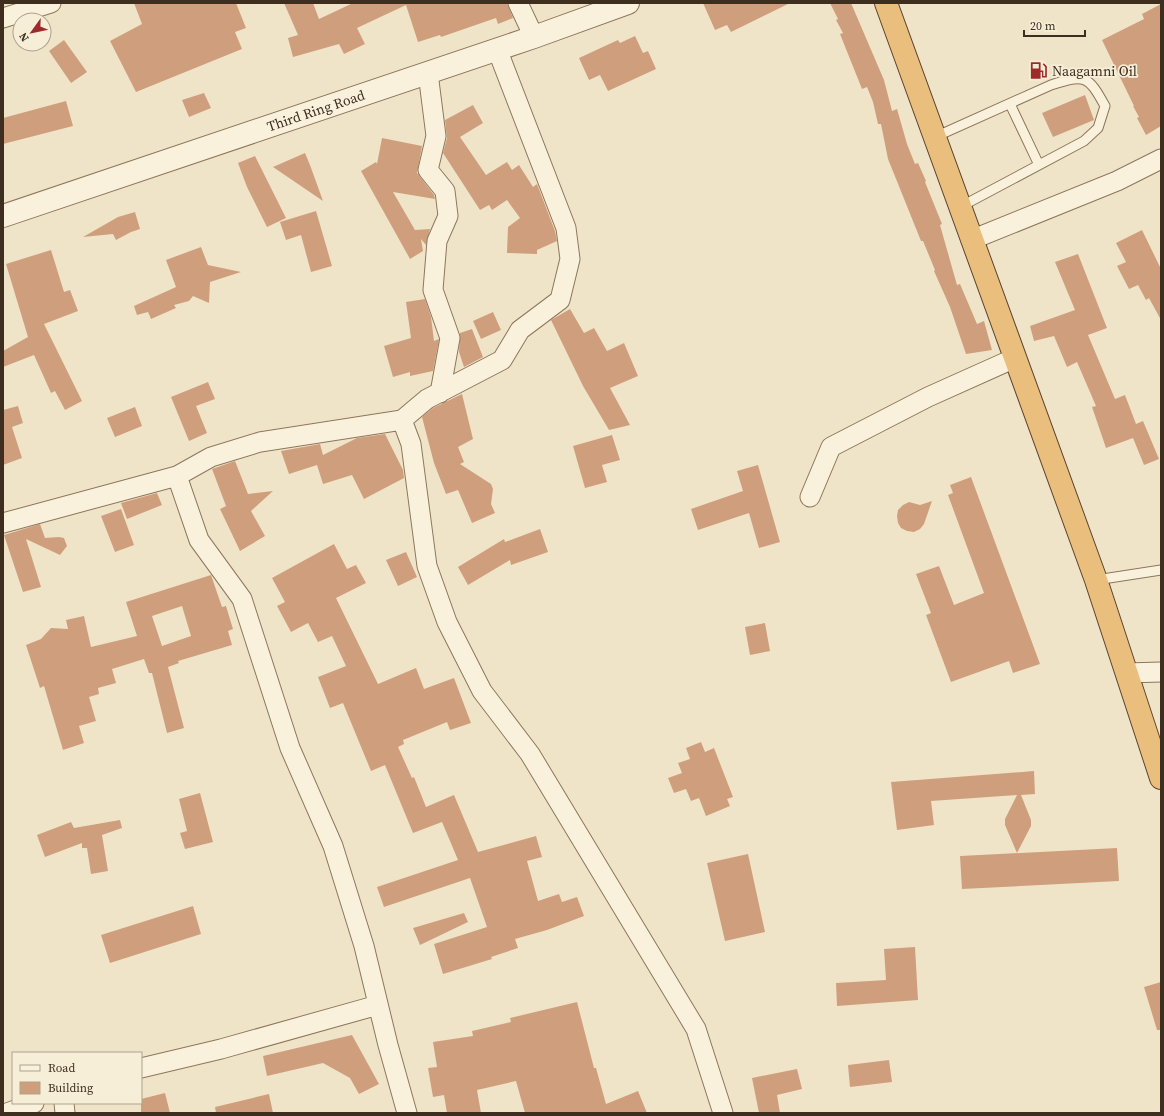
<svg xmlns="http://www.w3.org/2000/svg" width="1164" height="1116" font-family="'Source Serif 4',serif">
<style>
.building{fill:#cf9f7d;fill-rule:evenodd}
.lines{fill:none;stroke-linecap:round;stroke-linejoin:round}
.service-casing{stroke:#8d765c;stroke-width:11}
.minor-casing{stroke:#8d765c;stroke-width:21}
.tertiary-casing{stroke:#8d765c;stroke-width:24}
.trunk-casing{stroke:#5b4430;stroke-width:24}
.service{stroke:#faf1dc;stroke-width:9}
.minor{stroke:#faf1dc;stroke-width:19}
.tertiary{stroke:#faf1dc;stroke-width:22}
.trunk{stroke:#eabe7c;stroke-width:22}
.labels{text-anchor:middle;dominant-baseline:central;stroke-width:3.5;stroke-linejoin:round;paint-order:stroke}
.poi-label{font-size:14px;fill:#3d2e20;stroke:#f7eed8;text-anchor:start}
.street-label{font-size:14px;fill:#3d2e20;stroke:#f7eed8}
</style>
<rect width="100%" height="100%" fill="#f0e4c8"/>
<!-- building -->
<path class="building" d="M 134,3 L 236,3 L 246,28 L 235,32 L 242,49 L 136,92 L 110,41 L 142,24 Z
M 284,3 L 313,3 L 319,19 L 353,3 L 507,3 L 513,18 L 498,24 L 496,18 L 441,37 L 440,35 L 418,42 L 406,5 L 357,28 L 365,44 L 344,54 L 339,44 L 293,57 L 288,38 L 298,35 Z
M 703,3 L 790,3 L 731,32 L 727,25 L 715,30 Z
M 830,3 L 851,3 L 884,80 L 892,111 L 897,109 L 907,144 L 915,164 L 918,163 L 926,181 L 925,182 L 942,224 L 940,225 L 957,285 L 960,284 L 977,324 L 984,321 L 992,350 L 966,354 L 950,307 L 934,271 L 935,270 L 923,241 L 921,241 L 888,159 L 881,124 L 878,124 L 873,102 L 867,87 L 862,89 L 840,34 L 843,33 L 836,20 L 838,19 Z
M 1161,4 L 1161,126 L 1146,135 L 1137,118 L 1139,117 L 1133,106 L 1134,106 L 1102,40 L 1144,19 L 1142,14 Z
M 635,36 L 643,53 L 648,51 L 656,69 L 608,91 L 600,75 L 589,80 L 579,58 L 618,40 L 620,43 Z
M 64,40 L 87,72 L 71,83 L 49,51 Z
M 204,93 L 211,108 L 189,117 L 182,100 Z
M 1085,95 L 1094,120 L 1053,137 L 1042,113 Z
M 66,101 L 73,126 L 3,144 L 3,118 Z
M 473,105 L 483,123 L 460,137 L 486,175 L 507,162 L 512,170 L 519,165 L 533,187 L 537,184 L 555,231 L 557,241 L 537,250 L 537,254 L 507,253 L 508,227 L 520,218 L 507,200 L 492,210 L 489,205 L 480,210 L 443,153 L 447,138 L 445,120 Z
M 382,138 L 422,146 L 417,173 L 434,195 L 435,199 L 393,192 L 415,230 L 430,229 L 426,245 L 421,239 L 423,251 L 410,259 L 361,171 L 376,162 L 377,164 Z
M 305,153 L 310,165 L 323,201 L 273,167 Z
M 255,156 L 286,218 L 267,227 L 247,187 L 238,163 Z
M 316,211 L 332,266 L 311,272 L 301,235 L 286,240 L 280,222 Z
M 135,212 L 140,229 L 131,232 L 116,240 L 113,234 L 83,237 L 118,217 Z
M 1142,230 L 1161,269 L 1161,320 L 1149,298 L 1146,300 L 1138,285 L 1129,289 L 1117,266 L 1126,262 L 1116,243 Z
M 201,247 L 208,265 L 241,272 L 210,282 L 209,303 L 193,296 L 189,301 L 174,305 L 176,308 L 151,319 L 148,312 L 137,315 L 134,306 L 176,287 L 166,260 Z
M 51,250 L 64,292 L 70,290 L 78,311 L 44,324 L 82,401 L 65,410 L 55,391 L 51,393 L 34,355 L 3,367 L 3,351 L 28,337 L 6,264 Z
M 1078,254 L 1107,328 L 1088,335 L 1115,399 L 1125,395 L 1136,424 L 1143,421 L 1159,459 L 1144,465 L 1133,438 L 1106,448 L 1092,407 L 1096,406 L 1077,362 L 1067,367 L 1054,336 L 1034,341 L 1030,326 L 1075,310 L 1055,262 Z
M 425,299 L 431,317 L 434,341 L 439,339 L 433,371 L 410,376 L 410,372 L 393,377 L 384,346 L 411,338 L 406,302 Z
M 570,309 L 584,333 L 594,328 L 607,351 L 624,343 L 638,376 L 610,388 L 630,425 L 609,430 L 583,386 L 551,320 Z
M 493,312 L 501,330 L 481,339 L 473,321 Z
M 472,329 L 483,357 L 464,367 L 459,352 L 460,333 Z
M 208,382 L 215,399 L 196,406 L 207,433 L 189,441 L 171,397 Z
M 462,394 L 473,439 L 458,447 L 464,462 L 460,464 L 491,484 L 493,489 L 491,504 L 495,513 L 472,523 L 458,490 L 446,494 L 434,463 L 422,417 L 433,408 Z
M 18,406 L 23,423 L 12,427 L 22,458 L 3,465 L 3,410 Z
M 135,407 L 142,426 L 115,437 L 107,418 Z
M 385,434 L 403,470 L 404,478 L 364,499 L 352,475 L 323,484 L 317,465 L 289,474 L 281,451 L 320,444 L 323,455 L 357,438 Z
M 612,435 L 620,460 L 602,465 L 607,482 L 585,488 L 573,446 Z
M 235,461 L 248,494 L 273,491 L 251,511 L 265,536 L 240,551 L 220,509 L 226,506 L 212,469 Z
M 758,465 L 780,542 L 759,548 L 749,513 L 698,530 L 691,509 L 743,491 L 737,471 Z
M 971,477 L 1040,664 L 1013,673 L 1009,661 L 951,682 L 926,615 L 931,613 L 916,574 L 939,566 L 954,605 L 984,593 L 948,495 L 953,493 L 950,485 Z
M 157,493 L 162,505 L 127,519 L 121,503 Z
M 932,501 L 924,524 L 920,529 L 914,532 L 907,531 L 901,528 L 898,523 L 897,516 L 898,510 L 903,505 L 909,502 L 920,505 Z
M 121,509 L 134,545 L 115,552 L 101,516 Z
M 40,524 L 45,538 L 59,537 L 64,538 L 67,546 L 60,555 L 26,539 L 41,587 L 23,592 L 4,535 Z
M 540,529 L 548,552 L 511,565 L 510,560 L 468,585 L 458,567 L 504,539 L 505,542 Z
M 334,544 L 347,569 L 356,565 L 366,583 L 336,598 L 378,684 L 416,668 L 424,689 L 454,678 L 471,723 L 450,730 L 447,722 L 403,740 L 404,744 L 398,747 L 412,778 L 414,777 L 426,807 L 454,795 L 478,852 L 536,836 L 542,857 L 527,861 L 538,901 L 559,894 L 562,902 L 577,897 L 584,916 L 547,930 L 515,939 L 518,948 L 491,957 L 492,959 L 443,974 L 434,944 L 487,927 L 470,878 L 384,907 L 377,887 L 458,860 L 442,822 L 413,833 L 385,765 L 371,771 L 343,703 L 330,708 L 318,677 L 346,666 L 332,636 L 318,642 L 308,623 L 291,632 L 277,606 L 285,602 L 272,578 Z
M 406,552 L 417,577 L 398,586 L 386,560 Z
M 211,575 L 222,607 L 226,606 L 233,629 L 228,631 L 232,645 L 178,661 L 179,663 L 168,667 L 184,728 L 167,733 L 152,673 L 149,673 L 144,659 L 112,669 L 116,683 L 98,688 L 99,694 L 89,697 L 96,721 L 79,726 L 84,743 L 63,750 L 44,686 L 40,688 L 26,645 L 41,639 L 51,628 L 68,629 L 66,620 L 84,616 L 91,647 L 137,636 L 126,602 ZM 182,606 L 191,636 L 162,646 L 152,616 Z
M 765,623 L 770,651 L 750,655 L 745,627 Z
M 701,742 L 705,752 L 714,748 L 733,797 L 727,799 L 730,806 L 706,816 L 699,798 L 691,801 L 686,789 L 674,793 L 668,778 L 682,773 L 678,763 L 690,759 L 686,748 Z
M 1034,771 L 1035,794 L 1021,795 L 1031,820 L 1031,826 L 1017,853 L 1005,825 L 1005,819 L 1017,795 L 931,801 L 934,825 L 897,830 L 891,782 Z
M 200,793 L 213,842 L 185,849 L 180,833 L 187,831 L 179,799 Z
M 120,820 L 122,828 L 102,835 L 108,871 L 91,874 L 87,848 L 82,848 L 82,843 L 45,857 L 37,835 L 71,822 L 74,828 Z
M 1117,848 L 1119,881 L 962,889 L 960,856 Z
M 748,854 L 765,932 L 725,941 L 707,863 Z
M 193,906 L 201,934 L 110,963 L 101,935 Z
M 464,913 L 468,922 L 420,945 L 413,928 Z
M 915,947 L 918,1000 L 837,1006 L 836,983 L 886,980 L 884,949 Z
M 1161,982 L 1161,1030 L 1157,1030 L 1144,987 Z
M 577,1002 L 594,1068 L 596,1068 L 606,1104 L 638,1091 L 647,1113 L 525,1113 L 516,1081 L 477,1090 L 481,1113 L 447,1113 L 444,1095 L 433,1097 L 428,1068 L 437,1067 L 433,1042 L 473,1036 L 472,1031 L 511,1022 L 510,1018 Z
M 352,1035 L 379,1084 L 359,1094 L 350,1078 L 323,1063 L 267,1076 L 263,1056 Z
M 889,1060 L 892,1082 L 850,1087 L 848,1065 Z
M 797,1069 L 802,1089 L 777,1095 L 780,1113 L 759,1113 L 752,1078 Z
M 165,1093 L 170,1113 L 141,1113 L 141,1099 Z
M 269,1094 L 273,1113 L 216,1113 L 215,1107 Z"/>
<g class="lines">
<defs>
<path id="service" d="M 1010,104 L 1039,165
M 935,137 L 1051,85 C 1085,74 1088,75 1105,106 L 1098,128 L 1084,141 L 960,207
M 1096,580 L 1161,570"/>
<path id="minor" d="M 518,3 L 534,37
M 3,18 L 51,3
M 428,73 L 436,136 L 428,170 L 445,191 L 448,216 L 437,241 L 433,290 L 450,338 L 440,393
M 971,240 L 1117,181 L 1161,159
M 402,420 L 411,444 L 427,566 L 447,622 L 482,691 L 530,754 L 696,1029 L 723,1113
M 177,476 L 199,540 L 242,599 L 290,748 L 333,846 L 364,946 L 388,1045 L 407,1113
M 810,497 L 831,447 L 928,397 L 1015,358
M 3,523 L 177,476 L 211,457 L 260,442 L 402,420 L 427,399 L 502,360 L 520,330 L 560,300 L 570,259 L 566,228 L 497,49
M 1126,673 L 1161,672
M 141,1068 L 221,1049 L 378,1005
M 64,1103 L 65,1113
M 7,1113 L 34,1103"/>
<g id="tertiary">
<path id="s1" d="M 3,216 L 534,37 L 628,3"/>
</g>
<path id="trunk" d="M 886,3 L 1096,580 L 1161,778"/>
</defs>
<!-- service casing -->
<use href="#service" class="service-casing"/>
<!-- minor casing -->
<use href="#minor" class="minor-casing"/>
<!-- tertiary casing -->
<use href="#tertiary" class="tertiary-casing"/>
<!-- trunk casing -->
<use href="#trunk" class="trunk-casing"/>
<!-- service -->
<use href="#service" class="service"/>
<!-- minor -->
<use href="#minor" class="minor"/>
<!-- tertiary -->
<use href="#tertiary" class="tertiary"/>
<!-- trunk -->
<use href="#trunk" class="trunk"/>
</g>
<!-- icons -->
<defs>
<symbol id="fuel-bare" viewBox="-9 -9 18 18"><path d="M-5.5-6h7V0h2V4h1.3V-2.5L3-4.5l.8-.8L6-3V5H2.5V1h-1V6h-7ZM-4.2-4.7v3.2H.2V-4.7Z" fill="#9e2a2b" stroke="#f7eed8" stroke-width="2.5" paint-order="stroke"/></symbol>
</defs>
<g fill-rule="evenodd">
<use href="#fuel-bare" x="1026" y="58" width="25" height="25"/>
</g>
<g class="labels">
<!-- poi labels -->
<g class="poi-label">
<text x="1052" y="71">Naagamni Oil</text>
</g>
<!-- street labels -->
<g class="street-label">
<text stroke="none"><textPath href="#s1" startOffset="330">Third Ring Road</textPath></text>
</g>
</g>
<!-- border -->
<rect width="1164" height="1116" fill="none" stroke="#3d2e20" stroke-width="8"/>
<!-- legend -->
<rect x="12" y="1052" width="130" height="52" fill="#f7eed8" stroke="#ada18e"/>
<rect x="20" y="1065" width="20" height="6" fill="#faf1dc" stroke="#ada18e"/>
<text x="48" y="1072" font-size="12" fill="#3d2e20">Road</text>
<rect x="20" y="1082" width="20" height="12" fill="#cf9f7d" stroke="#ada18e"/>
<text x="48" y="1092" font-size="12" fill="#3d2e20">Building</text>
<!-- north arrow -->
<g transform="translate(32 32) rotate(237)"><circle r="19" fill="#f7eed8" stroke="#ada18e"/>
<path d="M0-3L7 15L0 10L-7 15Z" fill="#9e2a2b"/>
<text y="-6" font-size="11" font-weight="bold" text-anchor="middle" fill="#3d2e20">N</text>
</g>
<!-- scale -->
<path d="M1024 30v6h61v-6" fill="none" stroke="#3d2e20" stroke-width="2"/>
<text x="1030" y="30" font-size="12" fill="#3d2e20" stroke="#f7eed8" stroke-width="3" paint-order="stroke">20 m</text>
</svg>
